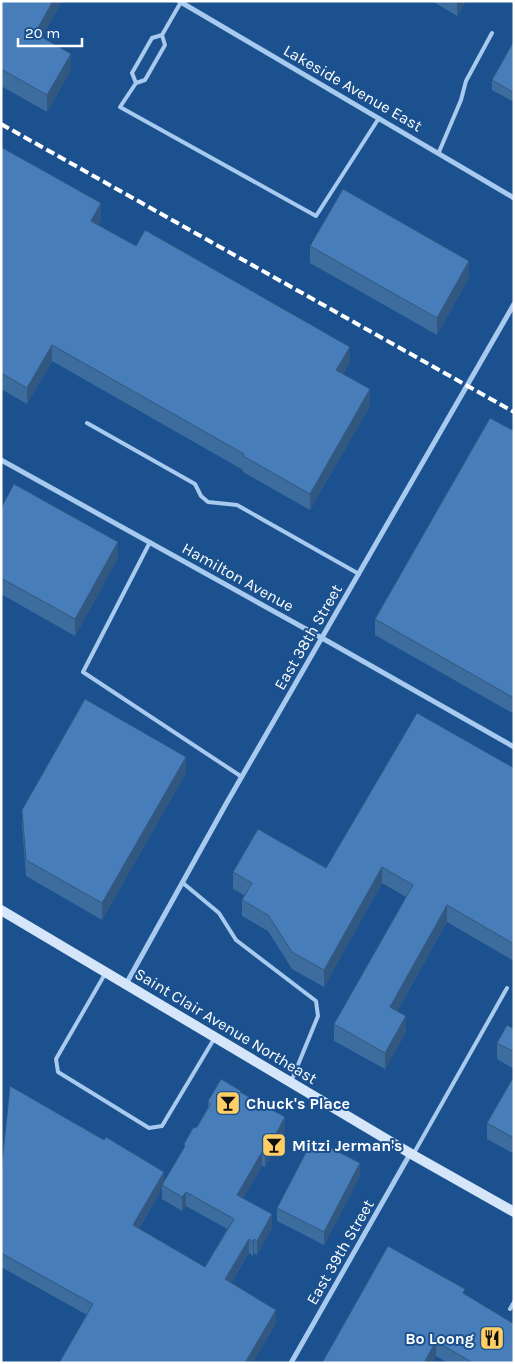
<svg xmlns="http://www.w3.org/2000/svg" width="515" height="1364" font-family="Karla,sans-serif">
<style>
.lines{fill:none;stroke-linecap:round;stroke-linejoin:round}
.service{stroke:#a8caee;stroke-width:4}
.minor{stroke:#a8caee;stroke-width:5}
.secondary{stroke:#d5e6fa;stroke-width:10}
.rail{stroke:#fff;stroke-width:4;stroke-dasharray:9 4;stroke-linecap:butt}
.wall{fill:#3d6c9e;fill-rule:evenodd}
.shaded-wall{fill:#325881}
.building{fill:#477db8;stroke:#325881}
.labels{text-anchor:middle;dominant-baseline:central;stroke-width:4;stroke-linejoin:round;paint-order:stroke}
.street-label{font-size:16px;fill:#fff;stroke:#1a518e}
.poi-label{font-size:16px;font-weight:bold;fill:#fff;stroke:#1a518e;text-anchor:start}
</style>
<rect width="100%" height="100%" fill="#1a518e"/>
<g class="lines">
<!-- service -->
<path class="service" d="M 162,35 L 165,45 L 145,80 L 136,83 L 132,73 L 152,38 L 162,35 L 181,2
M 136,83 L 120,107 L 316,216 L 379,118
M 439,152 L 461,100 L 466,81 L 492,33
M 87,423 L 195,484 L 201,496 L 208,502 L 237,505 L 359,574
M 150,542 L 83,672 L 242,777
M 183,883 L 219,913 L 236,940 L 316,1001 L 318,1016 L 291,1082
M 105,974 L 56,1059 L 58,1072 L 149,1128 L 162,1126 L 214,1039
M 414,1153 L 507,988
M 510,1309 L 514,1302"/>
<!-- minor -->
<path class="minor" d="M 179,1 L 514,198
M 1,460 L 322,638 L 514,747
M 126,984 L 226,804 L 514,304
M 291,1363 L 410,1154"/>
<!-- secondary -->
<path class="secondary" d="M 1,910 L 413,1155 L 514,1212"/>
<!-- rail -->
<path class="rail" d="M 1,124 L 514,412"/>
</g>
<!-- wall -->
<path class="wall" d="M 1,1 L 62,1 L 42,37 L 71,70 L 47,112 L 1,86 Z
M 432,1 L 466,1 L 457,16 Z
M 514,41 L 514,102 L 492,90 L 492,80 Z
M 1,147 L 101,220 L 98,225 L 350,363 L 343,374 L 370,406 L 310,510 L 243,472 L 243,470 L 52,361 L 27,404 L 1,389 Z
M 310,246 L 469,278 L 437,335 L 310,263 Z
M 514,431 L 514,714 L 375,635 L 375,619 Z
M 1,508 L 118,558 L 75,636 L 1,594 Z
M 514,768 L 514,961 L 447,922 L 397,1011 L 406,1032 L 385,1069 L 334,1041 L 334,1024 L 406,897 L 382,883 L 324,987 L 292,969 L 268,931 L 242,916 L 242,900 L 244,895 L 233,889 L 233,872 L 326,868 Z
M 186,773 L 102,920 L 26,876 L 22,826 L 22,810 Z
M 514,1029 L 514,1069 L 497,1059 L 497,1043 Z
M 514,1076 L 514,1154 L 487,1139 L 487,1123 Z
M 241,1092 L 285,1131 L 265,1167 L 262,1166 L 243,1198 L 272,1228 L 257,1255 L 254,1253 L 253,1256 L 249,1253 L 231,1283 L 276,1324 L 87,1315 L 1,1267 L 1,1173 L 164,1183 L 184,1148 L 184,1144 L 197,1127 L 208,1107 L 208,1101 ZM 162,1188 L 162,1199 L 182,1211 L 186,1206 L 227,1229 L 205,1267 L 139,1229 Z
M 360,1176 L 324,1245 L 277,1221 L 277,1208 Z
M 465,1294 L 514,1363 L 448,1363 L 436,1356 L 432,1363 L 322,1363 Z"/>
<!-- shaded-wall -->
<path class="shaded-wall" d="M 53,1 L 62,1 L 35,50 L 35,33 Z
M 457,1 L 466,1 L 457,16 Z
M 71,54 L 71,70 L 47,112 L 47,95 Z
M 101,203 L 101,220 L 91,237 L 91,221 Z
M 469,261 L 469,278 L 437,335 L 437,318 Z
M 52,345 L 52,361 L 27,404 L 27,388 Z
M 350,347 L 350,363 L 336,387 L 336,370 Z
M 370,389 L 370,406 L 310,510 L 310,494 Z
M 118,542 L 118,558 L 75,636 L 75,619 Z
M 186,757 L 186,773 L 102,920 L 102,903 Z
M 382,867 L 382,883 L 324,987 L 324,970 Z
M 447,905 L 447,922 L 390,1023 L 390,1007 Z
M 406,1016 L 406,1032 L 385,1069 L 385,1053 Z
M 285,1117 L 285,1131 L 265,1167 L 265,1154 Z
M 262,1152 L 262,1166 L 237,1209 L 237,1195 Z
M 360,1163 L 360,1176 L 324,1245 L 324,1232 Z
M 164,1172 L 164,1185 L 162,1185 L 162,1188 L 133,1239 L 133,1225 Z
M 186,1192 L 186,1206 L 182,1211 L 182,1197 Z
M 272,1214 L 272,1228 L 257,1255 L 257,1241 Z
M 249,1239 L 249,1253 L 225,1293 L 225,1279 Z
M 254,1239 L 254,1253 L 253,1256 L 253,1242 Z
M 276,1310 L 276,1324 L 253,1363 L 245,1363 Z
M 436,1341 L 436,1356 L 432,1363 L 424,1363 Z"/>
<!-- building -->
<path class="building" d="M 1,1 L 53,1 L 35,33 L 71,54 L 47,95 L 1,69 Z
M 514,41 L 514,93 L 492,80 Z
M 1,147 L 101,203 L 91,221 L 136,246 L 145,230 L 350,347 L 336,370 L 370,389 L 310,494 L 243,456 L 244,454 L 52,345 L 27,388 L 1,373 Z
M 343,189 L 469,261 L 437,318 L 310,246 Z
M 490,418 L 514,431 L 514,698 L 375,619 Z
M 14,484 L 118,542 L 75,619 L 1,578 L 1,508 Z
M 85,699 L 186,757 L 102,903 L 26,860 L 22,810 Z
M 417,713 L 514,768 L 514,944 L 447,905 L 390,1007 L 406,1016 L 385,1053 L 334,1024 L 413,885 L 382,867 L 324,970 L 292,952 L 268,915 L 242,900 L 252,883 L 233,872 L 258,829 L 326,868 Z
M 507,1025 L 514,1029 L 514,1052 L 497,1043 Z
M 514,1076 L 514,1138 L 487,1123 Z
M 221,1079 L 241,1091 L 240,1092 L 285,1117 L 265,1154 L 262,1152 L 237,1195 L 272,1214 L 257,1241 L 254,1239 L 253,1242 L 249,1239 L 225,1279 L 276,1310 L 245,1363 L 59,1363 L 93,1304 L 1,1253 L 1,1173 L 10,1086 L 104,1140 L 106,1137 L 164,1172 L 133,1225 L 205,1267 L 234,1219 L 186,1192 L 182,1197 L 162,1185 L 185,1146 L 184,1144 L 193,1128 L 197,1127 L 210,1105 L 208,1101 Z
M 313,1139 L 360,1163 L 324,1232 L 277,1208 Z
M 388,1246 L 465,1289 L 463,1293 L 514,1324 L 514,1363 L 473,1363 L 436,1341 L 424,1363 L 322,1363 Z"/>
<!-- icons -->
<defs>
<symbol id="bar-square" viewBox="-11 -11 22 22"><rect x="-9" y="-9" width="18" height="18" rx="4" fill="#ffce65" stroke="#1a518e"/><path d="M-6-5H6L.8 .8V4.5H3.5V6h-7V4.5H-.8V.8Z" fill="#111"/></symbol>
<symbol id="restaurant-square" viewBox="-11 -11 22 22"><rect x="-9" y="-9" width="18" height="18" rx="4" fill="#ffce65" stroke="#1a518e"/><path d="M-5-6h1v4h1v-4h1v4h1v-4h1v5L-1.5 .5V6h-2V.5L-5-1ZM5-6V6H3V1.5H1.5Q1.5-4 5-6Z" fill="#111"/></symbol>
</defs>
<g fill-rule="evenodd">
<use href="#bar-square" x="214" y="1089" width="28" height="28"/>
<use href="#bar-square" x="260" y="1131" width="28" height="28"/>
<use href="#restaurant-square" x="478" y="1324" width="28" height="28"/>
</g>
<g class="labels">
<!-- street labels -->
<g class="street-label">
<text transform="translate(353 88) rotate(30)">Lakeside Avenue East</text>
<text transform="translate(238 577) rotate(29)">Hamilton Avenue</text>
<text transform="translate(308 637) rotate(-60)">East 38th Street</text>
<text transform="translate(226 1026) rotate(31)">Saint Clair Avenue Northeast</text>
<text transform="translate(340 1252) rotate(-60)">East 39th Street</text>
</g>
<!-- poi labels -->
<g class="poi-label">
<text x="246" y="1103">Chuck's Place</text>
<text x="292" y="1145">Mitzi Jerman's</text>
<text x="474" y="1338" text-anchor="end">Bo Loong</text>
</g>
</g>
<!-- border -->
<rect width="515" height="1364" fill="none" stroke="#ffffff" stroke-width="5"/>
<!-- scale -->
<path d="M18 38v8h64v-8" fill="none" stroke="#ffffff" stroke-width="2.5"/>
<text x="25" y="38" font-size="15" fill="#ffffff" stroke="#1a518e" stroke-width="4" paint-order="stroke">20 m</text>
</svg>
